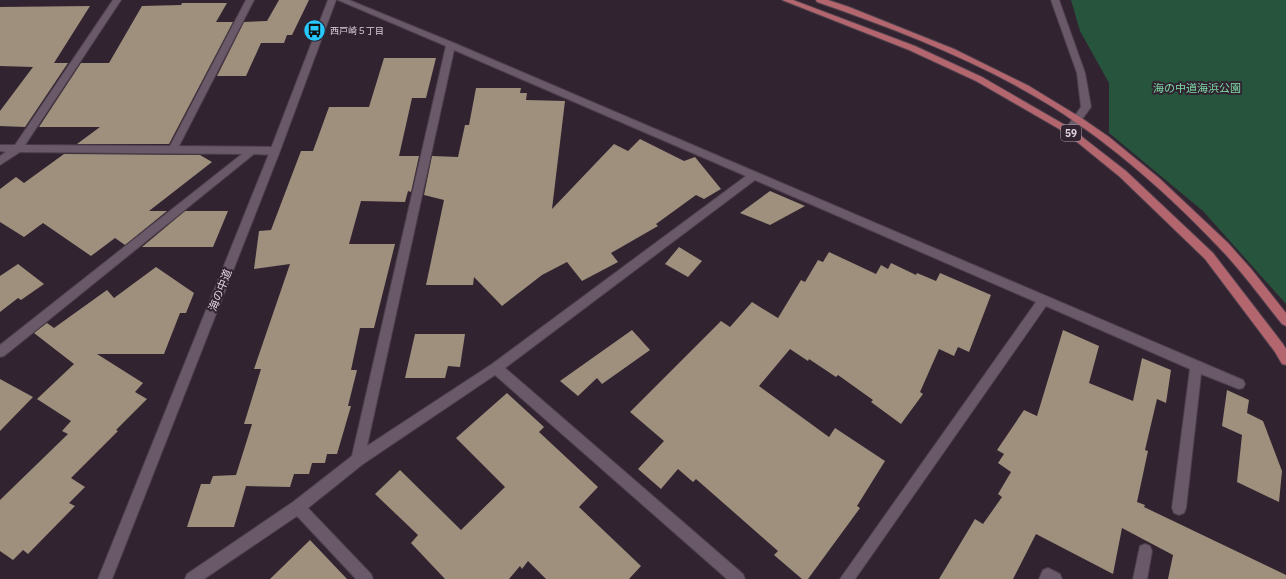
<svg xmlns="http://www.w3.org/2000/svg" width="1286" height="579" font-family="'IBM Plex Sans','Noto Sans JP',sans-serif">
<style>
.green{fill:#27543c}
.building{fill:#9e907c}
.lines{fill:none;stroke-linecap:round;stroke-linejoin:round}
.service-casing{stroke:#4d404c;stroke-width:2}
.minor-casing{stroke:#4d404c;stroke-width:2}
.tertiary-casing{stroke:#4d404c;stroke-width:2}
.primary-casing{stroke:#4d404c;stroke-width:2}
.service{fill:#6a5969;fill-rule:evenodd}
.minor{fill:#6a5969;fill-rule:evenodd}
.tertiary{fill:#6a5969;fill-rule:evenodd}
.primary{fill:#b4666e;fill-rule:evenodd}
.labels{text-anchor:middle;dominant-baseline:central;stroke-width:4;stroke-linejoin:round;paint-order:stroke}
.far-poi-label{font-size:9px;fill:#ded3dd;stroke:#322331;text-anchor:start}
.shield{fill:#322331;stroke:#aa9ea9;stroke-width:1}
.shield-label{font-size:10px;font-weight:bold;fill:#ded3dd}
.park-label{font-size:11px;fill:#7bdaa5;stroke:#322331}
.street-label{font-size:11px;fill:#ded3dd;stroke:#322331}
</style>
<rect width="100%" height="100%" fill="#322331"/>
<!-- green -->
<path class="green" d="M 1071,0 L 1286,0 L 1286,304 L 1203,211 L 1109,133 L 1109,83 L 1080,31 Z"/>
<!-- building -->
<path class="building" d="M 279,0 L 309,0 L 292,35 L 287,35 L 284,43 L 261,43 L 246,76 L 217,76 L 244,22 L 267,21 Z
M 182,3 L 227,3 L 216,22 L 233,22 L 169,144 L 77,144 L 100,127 L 39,127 L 81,63 L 109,63 L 142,6 L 181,5 Z
M 90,6 L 54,63 L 68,63 L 25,127 L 0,126 L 0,111 L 33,67 L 0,66 L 0,7 Z
M 384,58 L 436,58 L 426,98 L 412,98 L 399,156 L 419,156 L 411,192 L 408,191 L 405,202 L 361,201 L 349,244 L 395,244 L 374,328 L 360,328 L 351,370 L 357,370 L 348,406 L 351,406 L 337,454 L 327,454 L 325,463 L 312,463 L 309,474 L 294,474 L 290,487 L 246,486 L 234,527 L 187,527 L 201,484 L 210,484 L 213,476 L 236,475 L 252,424 L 244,424 L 261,369 L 254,369 L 290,264 L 254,269 L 259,231 L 271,230 L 301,151 L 313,151 L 329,107 L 369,107 Z
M 476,88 L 521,88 L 520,93 L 527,93 L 526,100 L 565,101 L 552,209 L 614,144 L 628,151 L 640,139 L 684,161 L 695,157 L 721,189 L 704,199 L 696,195 L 656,224 L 658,226 L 611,253 L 618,262 L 582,281 L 567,262 L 542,275 L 502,306 L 474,277 L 473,285 L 426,285 L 444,200 L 424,195 L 432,156 L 458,157 L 465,125 L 469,125 Z
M 64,154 L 200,155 L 212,162 L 149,211 L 167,211 L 125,245 L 115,238 L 91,256 L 43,223 L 24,237 L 0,222 L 0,189 L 16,177 L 24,183 Z
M 770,191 L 805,206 L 770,225 L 740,213 Z
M 185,211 L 228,211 L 213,247 L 142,247 Z
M 679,247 L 702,261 L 688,277 L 665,264 Z
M 829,252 L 876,274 L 881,265 L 888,269 L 891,263 L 916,275 L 917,273 L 936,281 L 940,273 L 991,295 L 969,352 L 958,347 L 954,356 L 939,349 L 920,392 L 923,394 L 901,424 L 871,402 L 873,400 L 838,375 L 836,377 L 809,359 L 808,361 L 790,349 L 759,386 L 829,437 L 835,428 L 885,461 L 857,506 L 860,508 L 808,579 L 802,579 L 774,555 L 778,551 L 696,479 L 693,482 L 678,469 L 661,489 L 638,469 L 664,441 L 630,412 L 721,321 L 730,327 L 752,302 L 778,318 L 801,280 L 805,282 L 818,260 L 823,262 Z
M 18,264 L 44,284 L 21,300 L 18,298 L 0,312 L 0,276 Z
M 156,267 L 194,293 L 186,313 L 180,313 L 164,354 L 97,354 L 143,383 L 135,392 L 147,399 L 116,430 L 118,431 L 71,478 L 85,487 L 69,503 L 75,506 L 28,554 L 23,550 L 13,560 L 0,551 L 0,500 L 68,434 L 62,431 L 71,421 L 37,399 L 74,364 L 34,333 L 47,323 L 54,328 L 107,290 L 114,298 Z
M 632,330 L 650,350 L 602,384 L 597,378 L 578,396 L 560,381 Z
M 1063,330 L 1099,346 L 1089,383 L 1133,401 L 1142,358 L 1171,370 L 1166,403 L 1157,399 L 1145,450 L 1148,451 L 1137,502 L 1145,505 L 1144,507 L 1286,575 L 1286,579 L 1168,579 L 1173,555 L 1122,528 L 1113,574 L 1036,534 L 1013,579 L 939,579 L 975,519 L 983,524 L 1002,497 L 998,494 L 1011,472 L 998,463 L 1004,454 L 997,450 L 1024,410 L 1037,416 Z
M 415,334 L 465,334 L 460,367 L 448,366 L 445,378 L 405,378 Z
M 0,379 L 33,397 L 0,431 Z
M 1227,390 L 1249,400 L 1247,413 L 1263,421 L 1282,471 L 1279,502 L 1237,482 L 1242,435 L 1222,426 Z
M 507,393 L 544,427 L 539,432 L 598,487 L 579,507 L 641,566 L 629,579 L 546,579 L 528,561 L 522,569 L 520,566 L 509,579 L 445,579 L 411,543 L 418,535 L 375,494 L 400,470 L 461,530 L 505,487 L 456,438 Z
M 310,540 L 347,579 L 270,579 Z"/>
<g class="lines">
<defs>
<path id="service" d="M 1051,0 L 1059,0 L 1085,73 L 1091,107 L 1072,133 L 1069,134 L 1064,131 L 1081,107 L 1077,73 Z"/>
<path id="minor" d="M 113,0 L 121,0 L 25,145 L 170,146 L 246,0 L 254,0 L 179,146 L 275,147 L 280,151 L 275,155 L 254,154 L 4,356 L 0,357 L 0,345 L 242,154 L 20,152 L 0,165 L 0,156 L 6,152 L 0,151 L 0,145 L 15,145 Z
M 338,0 L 349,0 L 454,43 L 1243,380 L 1245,384 L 1243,388 L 1239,389 L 1201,374 L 1186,508 L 1184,513 L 1179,515 L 1174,513 L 1172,508 L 1190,369 L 1046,306 L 855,579 L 840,579 L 1036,302 L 755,180 L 505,368 L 743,574 L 745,579 L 727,579 L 495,375 L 363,464 L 308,508 L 371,574 L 373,579 L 356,579 L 297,516 L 204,579 L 185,579 L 187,574 L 293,502 L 352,456 L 446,46 ZM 454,50 L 746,176 L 492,364 L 367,446 Z
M 1145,544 L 1150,546 L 1152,551 L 1147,579 L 1133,579 L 1140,546 Z
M 1048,568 L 1060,574 L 1062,579 L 1039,579 L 1043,570 Z"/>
<path id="tertiary" d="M 328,0 L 336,0 L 280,151 L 112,579 L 98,579 L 270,151 Z"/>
<path id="primary" d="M 782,0 L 793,0 L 915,46 L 982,77 L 1072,129 L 1126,171 L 1213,253 L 1283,344 L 1286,349 L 1286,365 L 1282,364 L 1275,352 L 1205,259 L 1120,177 L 1066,133 L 976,81 L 909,50 Z
M 816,0 L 828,0 L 849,7 L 954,49 L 1029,86 L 1083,119 L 1109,137 L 1159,178 L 1228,243 L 1252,270 L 1286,313 L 1286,326 L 1282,324 C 1264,302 1247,278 1227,256 C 1175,200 1116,147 1051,106 C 978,61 898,30 817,2 Z"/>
</defs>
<!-- service casing -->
<use href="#service" class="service-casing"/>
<!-- minor casing -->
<use href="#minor" class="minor-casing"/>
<!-- tertiary casing -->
<use href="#tertiary" class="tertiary-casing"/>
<!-- primary casing -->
<use href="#primary" class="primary-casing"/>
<!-- service -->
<use href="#service" class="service"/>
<!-- minor -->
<use href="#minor" class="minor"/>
<!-- tertiary -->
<use href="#tertiary" class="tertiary"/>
<!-- primary -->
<use href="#primary" class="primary"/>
</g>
<!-- icons -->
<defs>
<symbol id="bus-disc" viewBox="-11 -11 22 22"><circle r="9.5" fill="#26c9fe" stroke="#322331"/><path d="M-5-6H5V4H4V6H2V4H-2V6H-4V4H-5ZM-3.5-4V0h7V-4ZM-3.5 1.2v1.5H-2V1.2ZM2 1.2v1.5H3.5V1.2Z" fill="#111"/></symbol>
</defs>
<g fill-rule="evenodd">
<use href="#bus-disc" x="302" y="18" width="25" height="25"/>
</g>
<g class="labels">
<!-- far-poi labels -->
<g class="far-poi-label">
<text x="330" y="30">西戸崎５丁目</text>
</g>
<!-- shield labels -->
<rect class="shield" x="1061" y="125" width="20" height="16" rx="3"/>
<g class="shield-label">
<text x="1071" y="133">59</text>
</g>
<!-- park labels -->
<g class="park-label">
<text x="1197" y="88">海の中道海浜公園</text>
</g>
<!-- street labels -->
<g class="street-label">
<text transform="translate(220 290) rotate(-68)">海の中道</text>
</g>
</g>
</svg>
